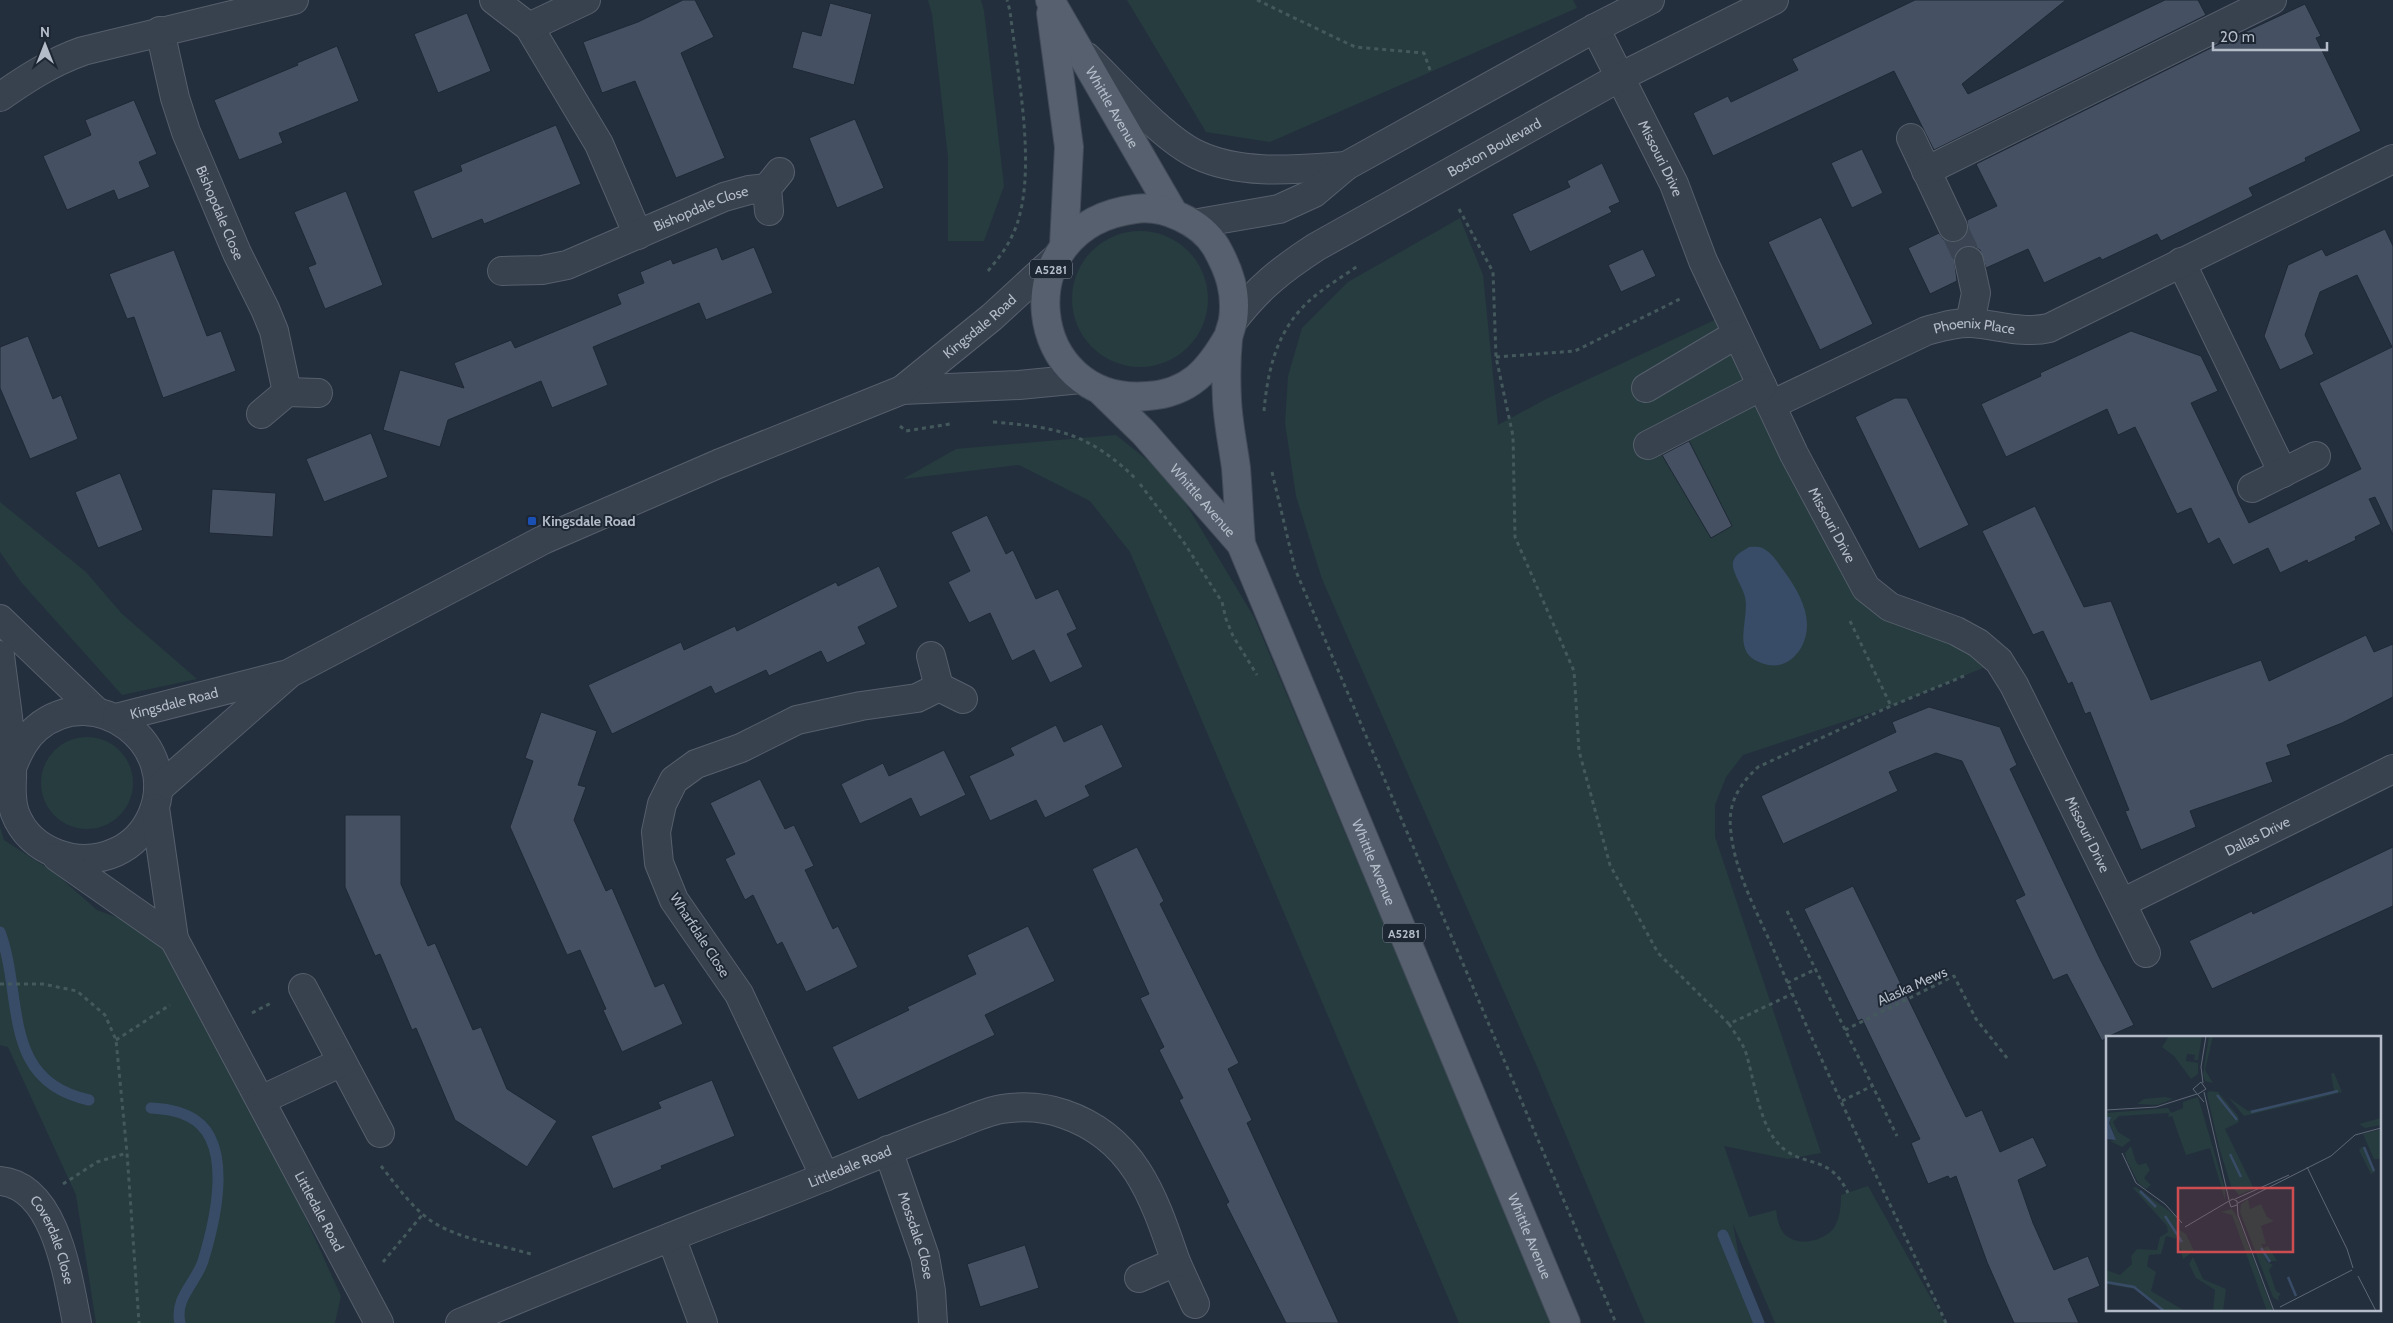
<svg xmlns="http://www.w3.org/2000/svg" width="2393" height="1323" font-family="Cabin,sans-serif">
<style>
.green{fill:#263c3f}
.water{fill:#394c67}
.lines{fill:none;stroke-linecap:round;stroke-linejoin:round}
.stream{stroke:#394c67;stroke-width:11}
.building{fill:#455162;stroke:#1f2835}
.minor-tunnel{stroke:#3a4453;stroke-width:28;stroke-dasharray:28 14;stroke-linecap:butt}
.minor-casing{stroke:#565f6c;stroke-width:30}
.major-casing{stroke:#414a57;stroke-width:30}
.path{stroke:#44595c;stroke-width:3;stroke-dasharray:4 4;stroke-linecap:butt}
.minor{stroke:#38414e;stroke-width:28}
.major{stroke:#56606e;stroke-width:28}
.transit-dot{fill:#1a4fb4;stroke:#1d2633;stroke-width:2}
.labels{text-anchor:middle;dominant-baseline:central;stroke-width:4;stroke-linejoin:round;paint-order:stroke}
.shield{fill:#1d2633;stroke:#878f9c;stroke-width:1}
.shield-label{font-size:12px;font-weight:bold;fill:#b4bcc9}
.street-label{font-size:14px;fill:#b4bcc9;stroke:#1d2633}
.poi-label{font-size:14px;font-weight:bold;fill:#b4bcc9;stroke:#1d2633;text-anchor:start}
.inset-river{fill:none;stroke:#394c67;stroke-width:2.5}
.inset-road{fill:none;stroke:#5e6776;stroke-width:1}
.view{fill:#ce4d50;fill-opacity:0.15;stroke:#ce4d50;stroke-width:2.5}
.inset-edge{fill:none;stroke:#b4bcc9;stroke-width:2.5}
</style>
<rect width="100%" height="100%" fill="#242f3e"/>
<!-- green -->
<path class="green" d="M 928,0 L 981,0 L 984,11 L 1004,186 L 984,241 L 948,241 L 948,157 L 932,14 Z
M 1127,0 L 1573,0 L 1577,8 L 1270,142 L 1206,132 Z
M 1460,218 L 1483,275 L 1498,425 L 1546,399 L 1721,317 L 1856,594 L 1995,663 L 1891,706 L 1743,755 L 1726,777 L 1715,805 L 1715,837 L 1821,1153 L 1788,1159 L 1724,1146 L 1749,1217 L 1776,1210 C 1777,1216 1778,1224 1781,1229 C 1791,1249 1825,1243 1835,1226 C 1840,1217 1841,1206 1841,1195 L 1868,1186 L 1945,1323 L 1775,1323 L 1733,1224 L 1749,1311 L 1755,1323 L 1645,1323 L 1538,1069 L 1322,579 L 1296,496 L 1285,423 L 1288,376 L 1302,328 L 1348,282 Z
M1072 299a68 68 0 1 1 136 0a68 68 0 1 1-136 0Z
M 1116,435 L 1171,479 L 1254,617 L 1552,1323 L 1459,1323 L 1130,552 L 1090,501 L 1019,465 L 903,479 L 956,449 Z
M 0,502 L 86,572 L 122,614 L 197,679 L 122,695 L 21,582 L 0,552 Z
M41 783a46 46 0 1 1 92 0a46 46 0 1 1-92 0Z
M 0,827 L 4,840 L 55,873 L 97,910 L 174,939 L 198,981 L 341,1296 L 335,1323 L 96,1323 L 76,1195 L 8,1047 L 0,1045 Z"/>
<!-- water -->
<path class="water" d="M 1749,547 C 1754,547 1760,546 1764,549 C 1773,554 1778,563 1784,571 C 1800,593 1816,621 1801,648 C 1797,654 1792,660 1785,663 C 1777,667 1767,666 1759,662 C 1731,651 1750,619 1745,597 C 1743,587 1731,571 1733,562 C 1735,554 1743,551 1749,547 Z"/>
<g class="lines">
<!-- stream -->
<path class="stream" d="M 0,932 C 24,997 0,1081 89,1100
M 151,1108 C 163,1109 176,1110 188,1116 C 236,1138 215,1222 203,1261 C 196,1283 174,1298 180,1323
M 1723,1235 L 1759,1323"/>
</g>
<!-- building -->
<path class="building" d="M 683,0 L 695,0 L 714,37 L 681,53 L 725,158 L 676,178 L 635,81 L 602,93 L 583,42 L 638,22 Z
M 1915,0 L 2066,0 L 1962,84 L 1968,94 L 2165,0 L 2198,0 L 2206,15 L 1934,150 L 1894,71 L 1713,156 L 1693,113 L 1728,96 L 1731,102 L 1798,70 L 1792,59 Z
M 830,3 L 872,14 L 854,85 L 792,68 L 802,31 L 821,36 Z
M 2305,4 L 2321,36 L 2316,38 L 2361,131 L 2305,158 L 2306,161 L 2249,188 L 2253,196 L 2161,241 L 2157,234 L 2102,260 L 2100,257 L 2044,283 L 2028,249 L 1986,268 L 1980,250 L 1973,246 L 1965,246 L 1958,250 L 1954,257 L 1957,281 L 1930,294 L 1908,248 L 1939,233 L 1944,240 L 1951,242 L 1960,241 L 1966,236 L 1968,229 L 1967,220 L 1997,206 L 1976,164 L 2219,44 Z
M 467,13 L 491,71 L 438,93 L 414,34 Z
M 337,46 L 359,101 L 279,133 L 283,143 L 239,160 L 214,100 L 298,65 L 297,63 Z
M 134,100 L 157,154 L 139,162 L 150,187 L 118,200 L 114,190 L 67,210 L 43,156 L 91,135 L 85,120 Z
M 855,119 L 884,188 L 837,208 L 809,138 Z
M 556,125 L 581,184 L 484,224 L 482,219 L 432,239 L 413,191 L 462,171 L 460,165 Z
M 1862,149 L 1883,193 L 1852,208 L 1831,163 Z
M 1602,163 L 1620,202 L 1609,207 L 1612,212 L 1530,252 L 1512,214 L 1570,187 L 1567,181 Z
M 346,191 L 383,285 L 325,309 L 308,267 L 316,264 L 294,212 Z
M 1821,217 L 1873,324 L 1820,350 L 1768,242 Z
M 2385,229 L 2393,246 L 2393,535 L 2375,497 L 2369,499 L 2381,524 L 2355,537 L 2356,540 L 2308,563 L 2307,560 L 2280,573 L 2268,548 L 2233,565 L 2219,538 L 2208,544 L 2191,508 L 2177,514 L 2135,427 L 2118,435 L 2107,409 L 2006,457 L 1981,404 L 2041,376 L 2040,373 L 2131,331 L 2201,356 L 2218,391 L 2191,403 L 2249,523 L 2361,469 L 2319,383 L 2392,347 L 2357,275 L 2320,292 L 2305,335 L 2314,354 L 2280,370 L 2264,336 L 2288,265 L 2322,249 L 2326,256 Z
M 717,247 L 722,260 L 754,247 L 773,293 L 706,320 L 699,303 L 593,347 L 608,385 L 552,408 L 541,381 L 448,420 L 440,447 L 383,430 L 400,370 L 464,388 L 454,363 L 511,340 L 515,348 L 621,304 L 617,294 L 644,283 L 640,272 L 671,259 L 673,264 Z
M 1643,249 L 1656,276 L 1621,292 L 1608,265 Z
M 174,250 L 207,336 L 221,331 L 236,371 L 163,398 L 134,317 L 127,319 L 109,274 Z
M 28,336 L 53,399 L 61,395 L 78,439 L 30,459 L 0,388 L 0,347 Z
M 1895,398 L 1907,398 L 1969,525 L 1919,549 L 1855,417 Z
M 371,433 L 388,477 L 324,502 L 306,459 Z
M 1689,441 L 1732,526 L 1711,538 L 1662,455 Z
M 120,473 L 143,530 L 98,548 L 75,492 Z
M 212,489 L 276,493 L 273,537 L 209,533 Z
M 2035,506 L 2084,607 L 2111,601 L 2151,700 L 2261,660 L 2269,681 L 2366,635 L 2374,652 L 2393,644 L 2393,697 L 2342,723 L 2287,745 L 2291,755 L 2266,763 L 2273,782 L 2190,811 L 2196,827 L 2141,850 L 2125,811 L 2129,810 L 2090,712 L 2085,714 L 2072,682 L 2068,684 L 2043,631 L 2033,635 L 1982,531 Z
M 987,515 L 1006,554 L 1013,550 L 1036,599 L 1058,589 L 1077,629 L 1067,634 L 1083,667 L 1050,683 L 1034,650 L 1012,661 L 990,613 L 969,623 L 948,582 L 970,571 L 951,532 Z
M 879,566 L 898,607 L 858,627 L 866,644 L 827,663 L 821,651 L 769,676 L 766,670 L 715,694 L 711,686 L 612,734 L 588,685 L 681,642 L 684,650 L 735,626 L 737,631 L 836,582 L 838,586 Z
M 1929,707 L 2000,727 L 2017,765 L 2010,769 L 2099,957 L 2134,1025 L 2107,1037 L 2102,1041 L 2067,974 L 2053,980 L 2015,900 L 2025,895 L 1962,761 L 1936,753 L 1889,772 L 1898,791 L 1783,844 L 1761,796 L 1896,732 L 1892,722 Z
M 541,712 L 597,731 L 578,785 L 586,787 L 574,820 L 606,891 L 612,888 L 655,987 L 664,983 L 683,1024 L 622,1052 L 603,1010 L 606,1009 L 580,950 L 567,955 L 510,827 L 533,761 L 525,758 Z
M 1102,724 L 1123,767 L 1085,786 L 1090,796 L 1045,818 L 1036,800 L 990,821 L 969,776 L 1014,755 L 1010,748 L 1056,725 L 1064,742 Z
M 944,750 L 966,795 L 920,817 L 911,798 L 860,824 L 841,784 L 883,763 L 889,776 Z
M 760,779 L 785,829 L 794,825 L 814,866 L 805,870 L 833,929 L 838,926 L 858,967 L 806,992 L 782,942 L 777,945 L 753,895 L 745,900 L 725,859 L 735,854 L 710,803 Z
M 345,815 L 401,815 L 401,884 L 428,946 L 435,943 L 473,1030 L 481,1027 L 507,1089 L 557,1121 L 527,1167 L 455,1120 L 416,1028 L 412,1030 L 380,954 L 375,956 L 345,887 Z
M 1137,847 L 1164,901 L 1160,904 L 1239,1063 L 1228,1069 L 1252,1120 L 1247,1123 L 1339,1323 L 1286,1323 L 1226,1204 L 1229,1202 L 1179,1100 L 1183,1098 L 1159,1050 L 1164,1047 L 1140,998 L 1149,994 L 1092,869 Z
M 2393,847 L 2393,906 L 2212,989 L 2189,941 L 2252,911 L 2253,914 Z
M 1853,886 L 1966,1117 L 1982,1110 L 2000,1152 L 2033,1137 L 2047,1166 L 2018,1180 L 2033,1223 L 2054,1270 L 2088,1256 L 2100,1286 L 2068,1299 L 2079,1323 L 2014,1323 L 1987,1262 L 1956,1176 L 1950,1179 L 1948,1176 L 1928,1184 L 1911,1143 L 1920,1139 L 1862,1019 L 1858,1021 L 1804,909 Z
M 1028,926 L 1055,981 L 985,1015 L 995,1035 L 858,1100 L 832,1047 L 909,1010 L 907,1007 L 976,974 L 967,955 Z
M 712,1080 L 735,1136 L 661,1166 L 662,1169 L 613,1189 L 591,1136 L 661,1108 L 658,1102 Z
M 1025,1245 L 1039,1288 L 980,1307 L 967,1264 Z"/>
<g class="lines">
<!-- minor-tunnel -->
<path class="minor-tunnel" d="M 1953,227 L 1969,261"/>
<defs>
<g id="minor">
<path d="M 494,0 L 529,27 L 599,144 L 638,235"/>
<path d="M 529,27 L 586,0"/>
<path id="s1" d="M 1595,28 L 1674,184 L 1703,261 L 1794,454 L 1866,588 L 1890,607 L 1956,631 L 1978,643 L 1999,661 L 2014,685 L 2146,953"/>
<path id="s2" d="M 160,31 L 175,98 L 186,132 L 237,253 L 265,309 L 274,331 L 287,392"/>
<path d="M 1087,57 C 1116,85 1163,139 1198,155 C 1243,176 1299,169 1346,166"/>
<path d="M 0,97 C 27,78 52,62 83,51 L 294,0"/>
<path d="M 1911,138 L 1953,227"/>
<path d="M 1926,171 L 2272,0"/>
<path d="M 769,211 L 767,188 L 780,172"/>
<path d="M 1193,224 L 1279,209 L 1314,193 L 1346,166 L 1595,28 L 1650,0"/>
<path d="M 1969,261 L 1976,293 L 1970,323"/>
<path d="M 2181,262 L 2283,473"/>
<path id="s3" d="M 502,271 L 542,270 L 567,265 L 724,197 L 749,190 L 767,188"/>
<path id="s4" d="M 1233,321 C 1259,287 1281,270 1316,247 L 1620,77 L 1774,0"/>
<path d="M 1646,388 L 1737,334"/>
<path d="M 902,390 L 1019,385 L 1081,379"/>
<path id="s5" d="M 1771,405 L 1926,331 C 1941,327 1956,322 1972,323 C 1998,325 2022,334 2049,328 L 2393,159"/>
<path d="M 261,414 L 287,392 L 318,393"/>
<path d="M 1648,445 L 1762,386"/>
<path d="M 2252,488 L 2316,456"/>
<path d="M 0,619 L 97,712"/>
<path d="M 0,655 C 4,691 11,728 12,764 C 13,782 9,796 15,813 C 30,853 79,869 116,852 C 132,845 145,831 152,815 C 182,745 96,679 37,728 C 25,738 19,751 13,765"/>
<path d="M 931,656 L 939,687 L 963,699"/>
<path id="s6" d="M 116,718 L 284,675"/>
<path id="s7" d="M 158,789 L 290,673 L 543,540 L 718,464 L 902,390 L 992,317 L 1054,260"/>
<path id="s8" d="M 155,808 L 174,939 L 379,1323"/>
<path d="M 57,857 L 174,939"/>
<path id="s9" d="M 2122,903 L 2393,769"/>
<path d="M 303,988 L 380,1133"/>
<path d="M 261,1100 L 342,1062"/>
<path id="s10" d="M 888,1150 L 925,1257 L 931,1291 L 933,1323"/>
<path d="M 825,1177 L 739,994 L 674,900 L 659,863 L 656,832 L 662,804 L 674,780 L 696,764 L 741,748 L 797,720 L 861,706 L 917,698 L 939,687"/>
<path id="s11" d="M 0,1181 C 56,1186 68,1278 77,1323"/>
<path d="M 671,1237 L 703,1323"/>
<path d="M 1176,1262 L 1195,1304"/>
<path id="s12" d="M 460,1323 C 530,1294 600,1265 671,1237 C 722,1216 774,1198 824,1177 C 866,1160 907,1142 950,1127 C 966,1121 984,1112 1002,1109 C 1022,1106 1044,1107 1064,1114 C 1135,1138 1154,1198 1176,1262 L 1139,1278"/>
</g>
<g id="major">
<path id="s13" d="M 1050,0 L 1174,214"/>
<path d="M 1051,13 L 1069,147 L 1064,245"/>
<path id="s14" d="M 1228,337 C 1209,370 1190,393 1148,396 C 1025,407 1003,226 1135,209 C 1164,205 1201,222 1216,247 C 1229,270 1237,292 1233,320 C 1232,326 1229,332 1228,339 C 1226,359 1226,380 1227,400 C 1228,423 1233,445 1236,468 C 1238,493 1239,519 1241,544 L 1566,1323"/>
<path id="s15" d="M 1102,392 L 1144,433 L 1241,544"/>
</g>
</defs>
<!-- minor casing -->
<use href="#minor" class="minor-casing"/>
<!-- major casing -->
<use href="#major" class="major-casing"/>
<!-- path -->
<path class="path" d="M 1257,0 L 1355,47 L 1424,53 L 1430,70
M 1459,209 L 1493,272 L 1496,357 L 1513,436 L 1515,537 L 1574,671 L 1579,751 L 1610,865 L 1658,953 L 1729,1024 L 1792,994
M 988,271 C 997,260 1006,249 1012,236 C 1040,180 1017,73 1010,11 L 1007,0
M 1496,357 L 1575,351 L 1682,298
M 1264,411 C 1267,377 1274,342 1296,315 C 1312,294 1338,280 1359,265
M 993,422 C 1056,427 1089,433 1136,479
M 900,426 L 906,431 L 950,424
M 1272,472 L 1295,569 L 1616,1323
M 1140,484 L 1183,541 L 1222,602 L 1226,619 L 1233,636 L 1257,675
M 1850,621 L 1891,706
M 1787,911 L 1897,1136
M 1787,983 L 1816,969
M 0,984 L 43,984 L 77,991 L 105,1015 L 116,1040 L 127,1153 L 139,1323
M 252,1013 L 273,1002
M 1729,1024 C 1734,1032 1741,1041 1745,1050 C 1754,1077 1758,1119 1776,1141 C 1800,1171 1828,1150 1848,1193
M 1845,1030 L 1954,976 L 1976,1019 L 2007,1058
M 116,1040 L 170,1005
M 1842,1101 L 1872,1086
M 381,1166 C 397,1186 414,1211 436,1224 C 466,1241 502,1245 534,1255
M 63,1184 L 97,1162 L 127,1153
M 383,1262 L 423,1214
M 1946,1323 C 1889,1200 1827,1078 1775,953 C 1759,916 1735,873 1731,833 C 1727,804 1738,786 1758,767 L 1891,706 L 1964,676"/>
<!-- minor -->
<use href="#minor" class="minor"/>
<!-- major -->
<use href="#major" class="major"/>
</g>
<!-- markers -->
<rect class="transit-dot" x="527" y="516" width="10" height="10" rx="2.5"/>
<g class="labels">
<!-- shield labels -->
<g class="shield">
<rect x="1030" y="259.5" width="42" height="19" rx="4"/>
<rect x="1383" y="923.5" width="42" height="19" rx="4"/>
</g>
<g class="shield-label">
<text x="1051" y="269">A5281</text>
<text x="1404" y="933">A5281</text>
</g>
<!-- street labels -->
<g class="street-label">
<text stroke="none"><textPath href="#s13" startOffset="124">Whittle Avenue</textPath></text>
<text stroke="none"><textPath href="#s4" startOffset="316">Boston Boulevard</textPath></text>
<text stroke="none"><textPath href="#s1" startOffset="146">Missouri Drive</textPath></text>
<text stroke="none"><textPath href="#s3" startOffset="211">Bishopdale Close</textPath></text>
<text stroke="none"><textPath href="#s2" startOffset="192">Bishopdale Close</textPath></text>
<text stroke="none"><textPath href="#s7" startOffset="951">Kingsdale Road</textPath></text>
<text stroke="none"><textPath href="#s5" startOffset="221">Phoenix Place</textPath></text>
<text stroke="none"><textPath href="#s15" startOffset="148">Whittle Avenue</textPath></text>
<text stroke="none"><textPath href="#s1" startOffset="551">Missouri Drive</textPath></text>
<text stroke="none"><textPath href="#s6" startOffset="60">Kingsdale Road</textPath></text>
<text stroke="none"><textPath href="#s1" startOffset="971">Missouri Drive</textPath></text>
<text stroke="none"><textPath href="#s9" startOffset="151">Dallas Drive</textPath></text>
<text stroke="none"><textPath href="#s14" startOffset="1145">Whittle Avenue</textPath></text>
<text transform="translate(700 935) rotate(57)">Wharfdale Close</text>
<text transform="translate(1912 986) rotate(-24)">Alaska Mews</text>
<text stroke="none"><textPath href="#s12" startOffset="420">Littledale Road</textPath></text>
<text stroke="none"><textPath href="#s8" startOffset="441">Littledale Road</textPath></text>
<text stroke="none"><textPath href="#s10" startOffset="90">Mossdale Close</textPath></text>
<text stroke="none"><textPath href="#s14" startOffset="1550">Whittle Avenue</textPath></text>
<text stroke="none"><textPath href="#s11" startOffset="85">Coverdale Close</textPath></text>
</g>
<!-- poi labels -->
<g class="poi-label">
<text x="542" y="521">Kingsdale Road</text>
</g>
</g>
<!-- overview -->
<g transform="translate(2106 1036)">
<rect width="275" height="275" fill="#242f3e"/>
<path d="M 63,0 L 96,0 L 92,24 L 88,24 L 89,19 L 81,18 L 80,25 L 92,27 L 92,38 L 85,43 L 68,20 L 56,11 ZM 103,0 L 107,0 L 99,34 L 107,47 L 99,45 L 97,38 ZM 228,37 L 236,56 L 210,63 L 138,80 L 122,61 L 142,75 L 190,65 L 228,55 L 225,38 ZM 103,55 L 112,56 L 132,80 L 133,86 L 119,93 L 148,153 L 133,159 L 125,150 L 113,111 L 101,58 ZM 59,61 L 67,63 L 51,69 L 31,68 L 38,63 ZM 92,61 L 119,153 L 119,164 L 104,112 L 80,119 L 66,80 L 62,81 L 63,77 L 13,80 L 7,86 L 12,96 L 25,104 L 16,111 L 4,105 L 10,104 L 0,77 L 62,72 L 65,77 L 77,72 L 77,66 ZM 275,82 L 275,89 L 259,92 L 253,88 ZM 275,93 L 275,123 L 268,123 L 257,98 ZM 25,110 L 30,126 L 33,129 L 40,127 L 44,134 L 38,142 L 45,149 L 40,153 L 33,148 L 21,125 L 19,117 ZM 257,110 L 269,136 L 265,138 L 253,114 ZM 30,151 L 70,180 L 72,193 L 80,198 L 88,215 L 77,223 L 72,203 L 60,200 L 55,218 L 43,219 L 41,230 L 50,236 L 45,255 L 79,275 L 57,275 L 30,253 L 0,248 L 0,234 L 14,239 L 26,228 L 25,220 L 31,213 L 51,214 L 54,201 L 62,196 L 61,190 L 27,152 ZM 142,163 L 144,173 L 155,168 L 161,181 L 168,185 L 155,190 L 160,208 L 155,208 L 158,212 L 162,210 L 171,225 L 162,225 L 156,215 L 161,226 L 167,229 L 163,234 L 170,255 L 175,258 L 172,261 L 173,265 L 167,261 L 134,176 L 135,168 ZM 126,173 L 132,182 L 167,275 L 161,275 L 126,179 L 115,176 ZM 87,221 L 97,243 L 120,253 L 117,275 L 107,275 L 109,254 L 90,242 L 83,228 Z" fill="#263c3f"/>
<path d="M 0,81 L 5,81 L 3,87 L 10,104 L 0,103 Z" fill="#394c67"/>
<path class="inset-river" d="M 111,59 L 131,84M 145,76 L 232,55M 258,111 L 268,135M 124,118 L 135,141M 34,155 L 50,171M 59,180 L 76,206M 155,212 L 164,226M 182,241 L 190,260M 0,246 L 28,251 L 58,275"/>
<path class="inset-road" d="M 97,47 L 95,31 L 100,0M 98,56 L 123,164M 92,58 L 100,53 L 95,46 L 87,53 L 98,66M 0,74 L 50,71 L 91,58M 16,117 L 30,147 L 59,168 L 76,187M 201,131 L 241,213 L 247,232M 129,163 L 183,139M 132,167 L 225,120 L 249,99 L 275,92M 131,169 L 125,171 L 123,165 L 127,163 L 131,165 L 132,179 L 168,275M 79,191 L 123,165M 252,240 L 270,275M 174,271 L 246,234"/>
<path class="view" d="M 72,152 L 187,152 L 187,216 L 72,216 Z"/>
<rect width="275" height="275" class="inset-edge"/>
</g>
<!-- north arrow -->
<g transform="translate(45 45)" stroke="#1d2633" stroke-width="4" paint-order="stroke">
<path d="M0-4L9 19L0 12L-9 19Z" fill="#b4bcc9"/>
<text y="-8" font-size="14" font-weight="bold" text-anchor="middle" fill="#b4bcc9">N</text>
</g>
<!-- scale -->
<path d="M2213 42v8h114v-8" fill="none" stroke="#b4bcc9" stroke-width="2.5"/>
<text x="2220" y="42" font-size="15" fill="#b4bcc9" stroke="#1d2633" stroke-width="4" paint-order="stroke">20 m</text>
</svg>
